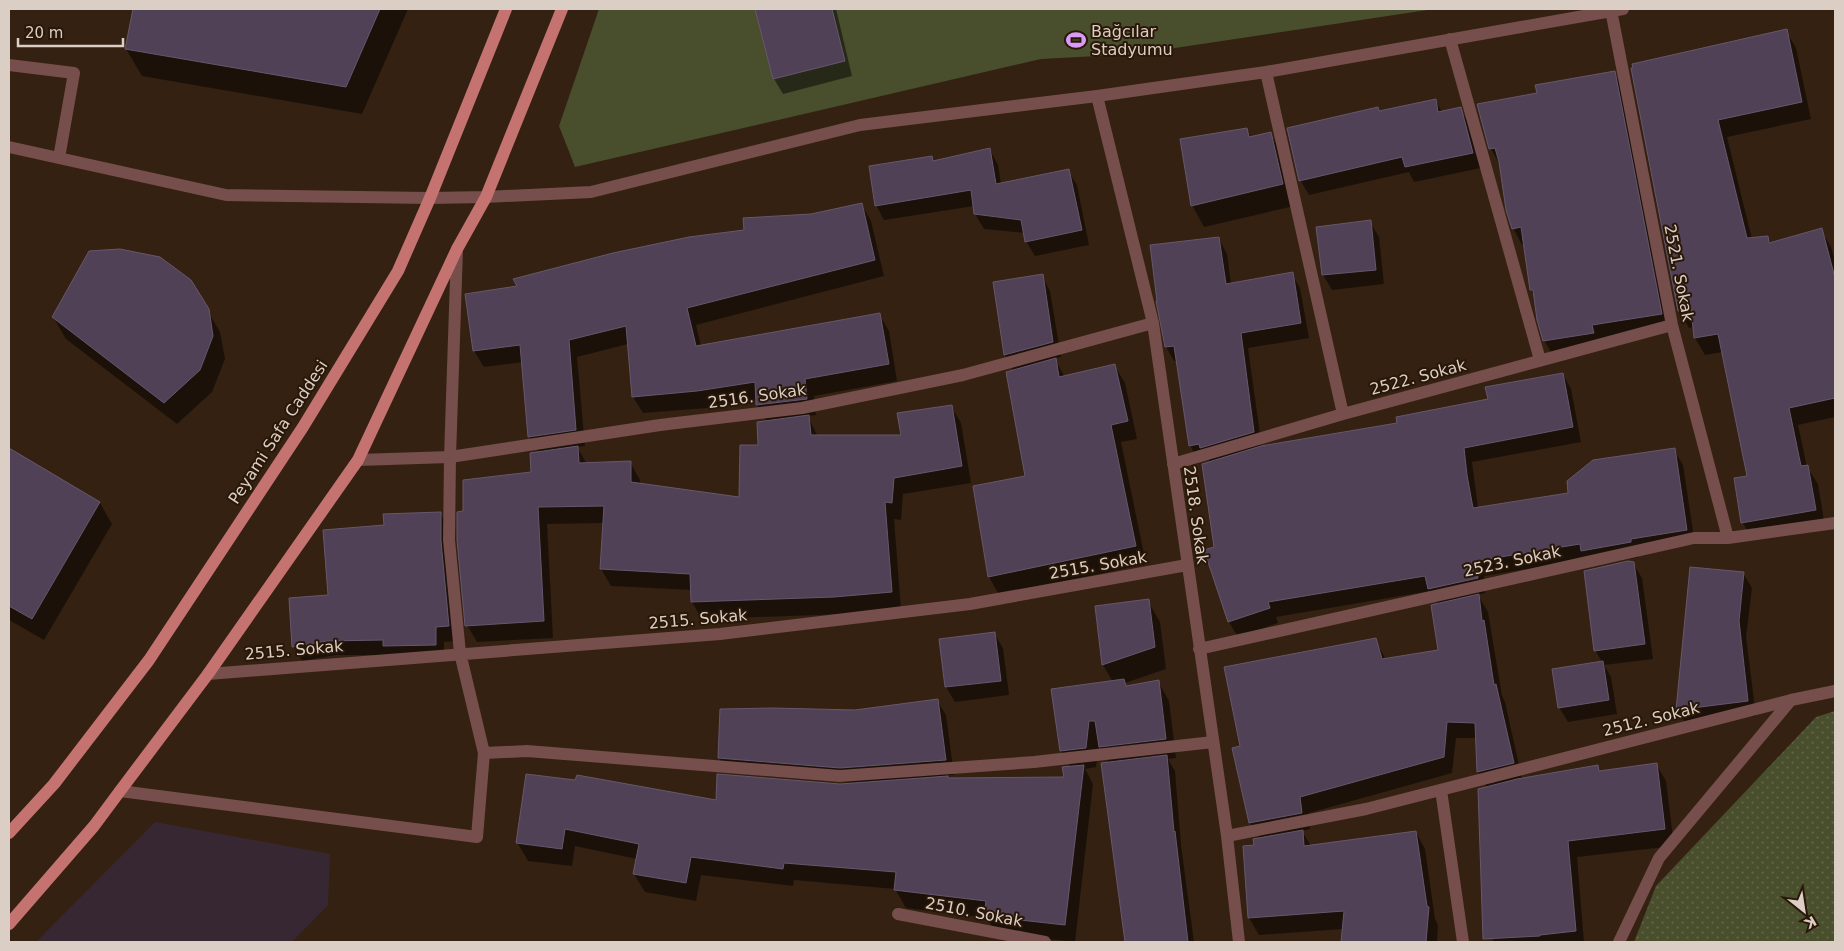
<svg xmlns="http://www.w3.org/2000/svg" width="1844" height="951" font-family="'DejaVu Sans',sans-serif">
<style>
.industrial{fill:#362733}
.grass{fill:url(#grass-dots)}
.green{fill:#494e2d}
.shadow{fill:#0007;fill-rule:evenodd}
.building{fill:#504156;stroke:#66576d}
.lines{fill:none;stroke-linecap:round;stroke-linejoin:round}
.minor{stroke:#764e4c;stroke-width:12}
.major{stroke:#c57371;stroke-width:12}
.labels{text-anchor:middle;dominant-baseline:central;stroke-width:4;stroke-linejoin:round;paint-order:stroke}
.poi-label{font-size:16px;fill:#dbcec5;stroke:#291708;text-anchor:start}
.street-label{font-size:16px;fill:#dbcec5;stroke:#291708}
</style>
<defs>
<pattern id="grass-dots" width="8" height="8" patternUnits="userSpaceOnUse" patternTransform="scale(1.25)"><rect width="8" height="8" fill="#494e2d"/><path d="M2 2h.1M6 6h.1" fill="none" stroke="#63664a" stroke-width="1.8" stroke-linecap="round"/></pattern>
</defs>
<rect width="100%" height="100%" fill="#342111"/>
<!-- industrial -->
<path class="industrial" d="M 155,822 L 330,854 L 328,905 L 292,942 L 36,942 Z"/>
<!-- grass -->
<path class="grass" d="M 1835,711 L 1835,942 L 1634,942 L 1656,886 L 1816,717 Z"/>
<!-- green -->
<path class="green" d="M 599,9 L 1434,9 L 1135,54 L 1041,59 L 575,167 L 559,126 Z"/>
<!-- shadow -->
<path class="shadow" d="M 134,9 L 408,9 L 362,114 L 142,76 L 126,49 Z
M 757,9 L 836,9 L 852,76 L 783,94 L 774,79 Z
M 1786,31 L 1796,48 L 1811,119 L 1727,137 L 1752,239 L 1767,238 L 1771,244 L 1821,230 L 1831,247 L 1835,262 L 1835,417 L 1798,425 L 1807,467 L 1818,484 L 1825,527 L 1752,540 L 1743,523 L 1735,479 L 1749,477 L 1723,352 L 1705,355 L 1695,338 L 1694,327 L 1689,328 L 1679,310 L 1632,69 Z
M 1614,72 L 1623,89 L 1670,330 L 1554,357 L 1544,340 L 1535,296 L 1531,290 L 1524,244 L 1522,245 L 1513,228 L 1500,165 L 1491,149 L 1478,105 L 1538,94 Z
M 1435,100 L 1442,112 L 1460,109 L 1469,124 L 1481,168 L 1414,182 L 1409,172 L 1309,195 L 1300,180 L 1378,108 L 1380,112 Z
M 1247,129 L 1251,138 L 1270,133 L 1283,155 L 1294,206 L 1204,227 L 1192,205 Z
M 990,150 L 998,165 L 1001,184 L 1068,171 L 1077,185 L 1089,245 L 1035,256 L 1026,241 L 1025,233 L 984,229 L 975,214 L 974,206 L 884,220 L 876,205 L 932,158 L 934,162 Z
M 861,204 L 871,221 L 884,276 L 696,325 L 701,346 L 879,314 L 889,331 L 897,381 L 814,396 L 816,415 L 808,416 L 818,437 L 902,436 L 951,406 L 961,423 L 971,483 L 903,494 L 901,520 L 894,519 L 901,609 L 844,614 L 702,619 L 692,602 L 692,590 L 611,586 L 601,569 L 604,523 L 547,524 L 553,638 L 477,642 L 467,625 L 464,513 L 533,473 L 539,453 L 529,436 L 523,362 L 484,367 L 474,351 L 519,287 ZM 628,344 L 633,397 L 643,413 L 707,408 L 757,400 L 757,405 L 767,422 L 741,498 L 640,485 L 640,480 L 630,462 L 587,464 L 577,447 L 585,446 L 577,357 Z
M 1370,222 L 1379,237 L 1384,284 L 1332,290 L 1323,275 L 1317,228 Z
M 1219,239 L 1227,254 L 1231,284 L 1292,274 L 1300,288 L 1309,338 L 1248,348 L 1262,448 L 1398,424 L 1489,400 L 1563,374 L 1571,389 L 1581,442 L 1472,462 L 1478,508 L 1570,494 L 1674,450 L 1683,465 L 1695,544 L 1638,553 L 1639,557 L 1591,566 L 1587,559 L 1484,576 L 1485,593 L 1478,595 L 1488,612 L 1502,696 L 1505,702 L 1522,779 L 1597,766 L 1600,772 L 1656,764 L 1666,781 L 1674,846 L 1577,857 L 1584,942 L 1493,942 L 1491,825 L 1487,788 L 1478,772 L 1477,738 L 1456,738 L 1452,773 L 1309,813 L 1310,829 L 1302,831 L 1311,846 L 1416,832 L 1425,849 L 1435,919 L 1438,925 L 1437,942 L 1342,942 L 1343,929 L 1259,935 L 1249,918 L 1256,846 L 1260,839 L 1250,823 L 1233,749 L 1241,747 L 1375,639 L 1386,660 L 1440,651 L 1439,605 L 1430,591 L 1276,617 L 1278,623 L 1238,637 L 1229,622 L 1205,551 L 1215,548 L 1210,463 L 1208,459 L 1198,460 L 1190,445 L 1177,361 L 1174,361 L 1166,347 Z
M 1042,276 L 1050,291 L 1061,357 L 1054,358 L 1065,377 L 1114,365 L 1125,383 L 1137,439 L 1121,442 L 1146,564 L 999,595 L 989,577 L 974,487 L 1026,477 L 1014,371 L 1005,355 L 994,283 Z
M 190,281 L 220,332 L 225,359 L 212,392 L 177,424 L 66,339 L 53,317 Z
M 9,450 L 100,503 L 112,524 L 44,640 L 9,620 Z
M 440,513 L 449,528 L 457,641 L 444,642 L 444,659 L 390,655 L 336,655 L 302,661 L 293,646 L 329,597 L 385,526 Z
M 1633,563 L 1642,578 L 1653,659 L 1604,665 L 1611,677 L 1617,714 L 1568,722 L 1559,707 L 1602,662 L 1595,650 Z
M 1743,573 L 1752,588 L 1746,637 L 1756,716 L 1686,724 L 1677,709 Z
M 1148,601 L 1160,622 L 1166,669 L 1125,683 L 1127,687 L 1158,681 L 1169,701 L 1176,758 L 1168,759 L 1175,771 L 1181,845 L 1194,942 L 1126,942 L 1102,764 L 1109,763 L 1099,745 L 1096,767 L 1085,769 L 1093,784 L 1075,942 L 996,933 L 987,918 L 906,908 L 895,889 L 794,880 L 793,886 L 701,875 L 696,901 L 645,892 L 634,874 L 637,859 L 575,846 L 572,866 L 528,861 L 517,842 L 527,775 L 717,801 L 855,784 L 855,783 L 728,773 L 719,758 L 855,711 L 937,700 L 946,715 L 954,775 L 946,775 L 948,779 L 1065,778 L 1071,767 L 1061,751 L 1113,682 L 1103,665 L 1096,607 Z
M 994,633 L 1003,648 L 1009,695 L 955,702 L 946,687 L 941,640 Z"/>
<!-- building -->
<path class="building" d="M 133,9 L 380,9 L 346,87 L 125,49 Z
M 755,9 L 832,9 L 845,61 L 773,79 Z
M 1787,29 L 1802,102 L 1718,120 L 1747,238 L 1768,236 L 1769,243 L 1822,228 L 1835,278 L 1835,398 L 1789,408 L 1801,466 L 1808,465 L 1816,510 L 1741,523 L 1734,478 L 1747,476 L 1718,334 L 1694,338 L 1691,309 L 1678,311 L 1631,68 L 1633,68 L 1632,64 Z
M 1615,71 L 1662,314 L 1592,325 L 1594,333 L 1543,341 L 1537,320 L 1533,290 L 1530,290 L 1521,227 L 1512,229 L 1506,210 L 1499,162 L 1495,148 L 1489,149 L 1477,104 L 1537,93 L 1535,85 Z
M 1436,99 L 1438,112 L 1461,107 L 1473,153 L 1405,167 L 1402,157 L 1299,181 L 1287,128 L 1378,107 L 1379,111 Z
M 1247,128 L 1249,137 L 1271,132 L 1283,184 L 1191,206 L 1180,139 Z
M 990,148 L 996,184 L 1069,169 L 1082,230 L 1025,242 L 1021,220 L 974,214 L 971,190 L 875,206 L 869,166 L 932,156 L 933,161 Z
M 862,203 L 875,260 L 687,308 L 696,346 L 880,313 L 889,364 L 805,379 L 807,399 L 756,405 L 755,382 L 697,391 L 632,397 L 626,326 L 569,340 L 576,430 L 528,437 L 520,345 L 473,351 L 465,294 L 517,286 L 513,279 L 613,253 L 689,237 L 744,230 L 743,218 L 811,214 Z
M 1371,220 L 1376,270 L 1322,275 L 1316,227 Z
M 1219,237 L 1226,284 L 1293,272 L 1301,323 L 1241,333 L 1254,432 L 1200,448 L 1199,444 L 1189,446 L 1174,346 L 1165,347 L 1156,301 L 1157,301 L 1150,245 Z
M 120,249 L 160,257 L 191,280 L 209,309 L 213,336 L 200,370 L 164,403 L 52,317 L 89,251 Z
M 1043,274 L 1053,342 L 1004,355 L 993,282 Z
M 1056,358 L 1059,377 L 1115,364 L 1128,421 L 1111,425 L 1136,546 L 988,577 L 973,486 L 1025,476 L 1006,372 Z
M 1563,373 L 1573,427 L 1464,448 L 1467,475 L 1473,508 L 1568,493 L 1567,481 L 1593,460 L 1675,448 L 1687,530 L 1631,539 L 1631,542 L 1581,551 L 1580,544 L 1476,561 L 1478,578 L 1428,589 L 1425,576 L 1268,602 L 1270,608 L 1228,622 L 1204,550 L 1214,547 L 1202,464 L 1261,446 L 1397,423 L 1396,417 L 1488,399 L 1485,387 Z
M 952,405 L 962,466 L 894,478 L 892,503 L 885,502 L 892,592 L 834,597 L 691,602 L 690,574 L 600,569 L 604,506 L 538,507 L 544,621 L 465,626 L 457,540 L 457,512 L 463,511 L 463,480 L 531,472 L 530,453 L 578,446 L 579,463 L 631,461 L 631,482 L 739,497 L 740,445 L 758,445 L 757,422 L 809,415 L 811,435 L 901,435 L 897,413 Z
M 9,448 L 100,502 L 32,619 L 9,606 Z
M 441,512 L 441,541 L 449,626 L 436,627 L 436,645 L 383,646 L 383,640 L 327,641 L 292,647 L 289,598 L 328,595 L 323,530 L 384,525 L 383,514 Z
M 1628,561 L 1634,562 L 1645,644 L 1594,651 L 1584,571 Z
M 1690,567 L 1744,572 L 1739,621 L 1748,701 L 1676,710 Z
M 1479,594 L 1482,621 L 1484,620 L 1494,685 L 1496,684 L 1514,763 L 1477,772 L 1475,723 L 1447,722 L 1444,757 L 1300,797 L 1302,813 L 1249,823 L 1232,748 L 1240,746 L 1224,667 L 1376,638 L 1382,659 L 1438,650 L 1431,605 Z
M 1149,599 L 1155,647 L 1102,665 L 1095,606 Z
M 995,632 L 1001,681 L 945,687 L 939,639 Z
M 1603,661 L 1609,700 L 1558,708 L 1552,669 Z
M 1124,679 L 1126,686 L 1159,680 L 1166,739 L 1099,747 L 1095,721 L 1089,721 L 1086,748 L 1060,751 L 1051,689 Z
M 938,699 L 946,760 L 840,768 L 718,758 L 720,709 L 773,708 L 855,710 Z
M 1167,755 L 1174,832 L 1175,831 L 1188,942 L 1125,942 L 1101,763 Z
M 1657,763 L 1665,829 L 1568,841 L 1576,931 L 1540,935 L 1540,936 L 1483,939 L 1478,789 L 1517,779 L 1598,765 L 1599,771 Z
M 1084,765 L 1065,925 L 984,916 L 986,901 L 894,890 L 896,872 L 784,863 L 783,869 L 691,857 L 686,883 L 633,874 L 639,844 L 565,829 L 562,849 L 516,843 L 526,774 L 575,780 L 577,775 L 716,800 L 717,774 L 840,784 L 948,776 L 948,778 L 1064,777 L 1062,767 Z
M 1303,830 L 1304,846 L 1416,831 L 1427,906 L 1429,907 L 1426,942 L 1341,942 L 1344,911 L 1248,918 L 1243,846 L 1254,845 L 1253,839 Z"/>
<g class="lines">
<!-- minor -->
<path class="minor" d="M 1611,10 L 1672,325 L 1728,538
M 1450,39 L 1540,360
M 9,65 L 74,73 L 59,158
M 1266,72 L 1343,414
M 1097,96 L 1153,323 L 1227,836 L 1239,942
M 9,147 L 226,195 L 430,198 L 486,197 L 591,192 L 860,125 L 1097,96 L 1266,72 L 1623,9
M 457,249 L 450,457 L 449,540 L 460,653 L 484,753 L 527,751 L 840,776 L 1034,762 L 1213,742
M 358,460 L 450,457 L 660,425 L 802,408 L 963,375 L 1153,323
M 1173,464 L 1343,414 L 1672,325
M 1199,649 L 1694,538 L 1728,538 L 1835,523
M 208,674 L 720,634 L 970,604 L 1187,565
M 1791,700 L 1835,691
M 1441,790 L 1463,942
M 120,791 L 477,837 L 484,753
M 1227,836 L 1366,809 L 1791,700 L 1659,858 L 1619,942
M 898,914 L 1045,942"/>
<!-- major -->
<path class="major" d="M 9,833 L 54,784 L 149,660 L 303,427 L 398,271 L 430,198 L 506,9
M 9,924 L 94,826 L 120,791 L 208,674 L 358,460 L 457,249 L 486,197 L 562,9"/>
</g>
<!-- icons -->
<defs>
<symbol id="stadium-bare" viewBox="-9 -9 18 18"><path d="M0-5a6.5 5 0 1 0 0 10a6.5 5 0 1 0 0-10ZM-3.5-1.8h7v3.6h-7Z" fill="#d89bf8" stroke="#291708" stroke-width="2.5" paint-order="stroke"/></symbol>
</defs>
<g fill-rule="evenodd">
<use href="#stadium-bare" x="1062" y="26" width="28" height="28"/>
</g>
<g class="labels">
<!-- poi labels -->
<g class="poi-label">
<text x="1091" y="31">Bağcılar<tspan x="1091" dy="18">Stadyumu</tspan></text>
</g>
<!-- street labels -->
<g class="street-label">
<text transform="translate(1679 273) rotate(79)">2521. Sokak</text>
<text transform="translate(1418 377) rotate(-15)">2522. Sokak</text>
<text transform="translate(757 396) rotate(-8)">2516. Sokak</text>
<text transform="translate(278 432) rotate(-57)">Peyami Safa Caddesi</text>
<text transform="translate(1196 515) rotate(82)">2518. Sokak</text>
<text transform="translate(1512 561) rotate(-12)">2523. Sokak</text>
<text transform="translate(1098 565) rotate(-10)">2515. Sokak</text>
<text transform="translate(698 619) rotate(-5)">2515. Sokak</text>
<text transform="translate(294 650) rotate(-5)">2515. Sokak</text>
<text transform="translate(1651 719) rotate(-14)">2512. Sokak</text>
<text transform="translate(974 912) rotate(11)">2510. Sokak</text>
</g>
</g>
<!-- border -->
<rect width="1844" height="951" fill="none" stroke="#dbcec5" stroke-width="20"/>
<!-- north arrow -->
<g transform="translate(1804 911) rotate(150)" stroke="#291708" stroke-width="4" paint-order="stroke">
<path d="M0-4L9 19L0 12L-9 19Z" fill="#dbcec5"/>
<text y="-8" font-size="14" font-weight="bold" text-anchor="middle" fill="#dbcec5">K</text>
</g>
<!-- scale -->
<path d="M18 38v8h105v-8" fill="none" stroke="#dbcec5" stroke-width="2.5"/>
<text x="25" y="38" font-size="15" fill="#dbcec5" stroke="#291708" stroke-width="4" paint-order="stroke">20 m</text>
</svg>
